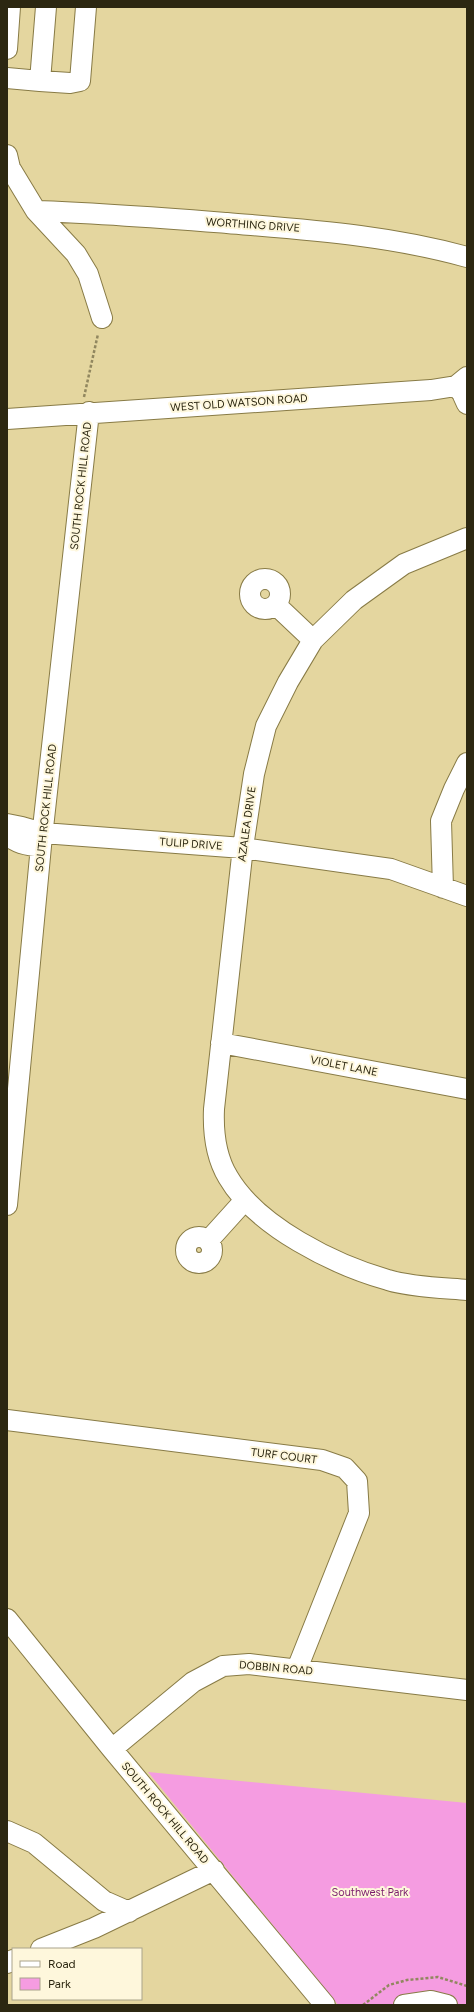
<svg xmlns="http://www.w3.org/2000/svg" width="474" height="2012" font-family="Figtree,sans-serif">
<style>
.green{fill:#f59ce1}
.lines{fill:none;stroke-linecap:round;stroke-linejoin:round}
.minor-casing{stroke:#887b46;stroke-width:22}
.path{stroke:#91875f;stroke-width:2.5;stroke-dasharray:3 2;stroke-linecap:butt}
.minor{stroke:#fff;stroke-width:20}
.labels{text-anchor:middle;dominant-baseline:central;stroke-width:4;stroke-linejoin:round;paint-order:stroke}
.street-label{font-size:11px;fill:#2c2711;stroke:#fef7dc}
.park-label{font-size:11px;fill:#7b1d6c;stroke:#fef7dc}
</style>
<rect width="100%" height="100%" fill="#e4d69f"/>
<!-- green -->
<path class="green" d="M 148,1772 L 467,1803 L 467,2005 L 338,2005 Z"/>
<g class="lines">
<defs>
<path id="minor" d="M 7,49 L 10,7
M 7,78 L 40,81 L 46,7
M 40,81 L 70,83 L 80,81 L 86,7
M 7,155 L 10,168 L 36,211 L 76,254 L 88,274 L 102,318
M 36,211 C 100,213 163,218 227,223 C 308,230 388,235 467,257
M 456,386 L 462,393 L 467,404
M 7,419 L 431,390 L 456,386 L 467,377
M 467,538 L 404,564 L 354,600 L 313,640 L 288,682 L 266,726 L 254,774 L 243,847 L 214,1109 C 213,1132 216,1157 228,1177 C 257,1227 335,1265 388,1280 C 410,1287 444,1288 467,1290
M250 594a15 15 0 1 1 30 0a15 15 0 1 1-30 0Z
M 276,605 L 313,640
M 7,824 L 22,827 L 43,833 L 243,848 L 391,869 L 467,896
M 7,835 C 16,843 29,846 41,846
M 443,888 L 441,821 L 454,789 L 467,763
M 221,1043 L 467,1089
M 7,1205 L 41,846 L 89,412
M186 1250a13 13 0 1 1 26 0a13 13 0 1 1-26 0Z
M 208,1241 L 245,1200
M 7,1420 L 322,1460 L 345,1468 L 357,1481 L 359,1513 L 297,1669
M 7,1619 L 112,1749 L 325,2005
M 112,1749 L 193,1682 L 223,1666 L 249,1664 L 467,1690
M 7,1831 L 34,1843 L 104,1901 L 129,1912
M 41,1949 L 94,1928 L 214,1870
M 7,1963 L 13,1960
M 404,2005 L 431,2001 L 447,2005"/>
</defs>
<!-- minor casing -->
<use href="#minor" class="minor-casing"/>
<!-- path -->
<path class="path" d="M 84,397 L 98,334
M 363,2005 L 389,1985 L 407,1980 L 438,1977 L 467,1986"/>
<!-- minor -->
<use href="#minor" class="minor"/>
</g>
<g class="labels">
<!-- street labels -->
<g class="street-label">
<text transform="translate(253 225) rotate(4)">WORTHING DRIVE</text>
<text transform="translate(239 403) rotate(-4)">WEST OLD WATSON ROAD</text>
<text transform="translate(81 486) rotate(-84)">SOUTH ROCK HILL ROAD</text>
<text transform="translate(46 808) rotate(-84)">SOUTH ROCK HILL ROAD</text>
<text transform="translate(247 824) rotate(-82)">AZALEA DRIVE</text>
<text transform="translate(191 844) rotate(4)">TULIP DRIVE</text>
<text transform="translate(344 1066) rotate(11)">VIOLET LANE</text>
<text transform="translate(284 1456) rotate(7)">TURF COURT</text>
<text transform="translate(276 1668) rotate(5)">DOBBIN ROAD</text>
<text transform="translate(165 1813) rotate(50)">SOUTH ROCK HILL ROAD</text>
</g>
<!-- park labels -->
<g class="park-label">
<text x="370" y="1892">Southwest Park</text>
</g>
</g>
<!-- border -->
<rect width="474" height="2012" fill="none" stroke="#2c2711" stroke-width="16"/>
<!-- legend -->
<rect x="12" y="1948" width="130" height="52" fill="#fef7dc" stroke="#aaa48b"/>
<rect x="20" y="1961" width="20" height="6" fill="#ffffff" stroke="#aaa48b"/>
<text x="48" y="1968" font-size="12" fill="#2c2711">Road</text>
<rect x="20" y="1978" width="20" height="12" fill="#f59ce1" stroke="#aaa48b"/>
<text x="48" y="1988" font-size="12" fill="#2c2711">Park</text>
</svg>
